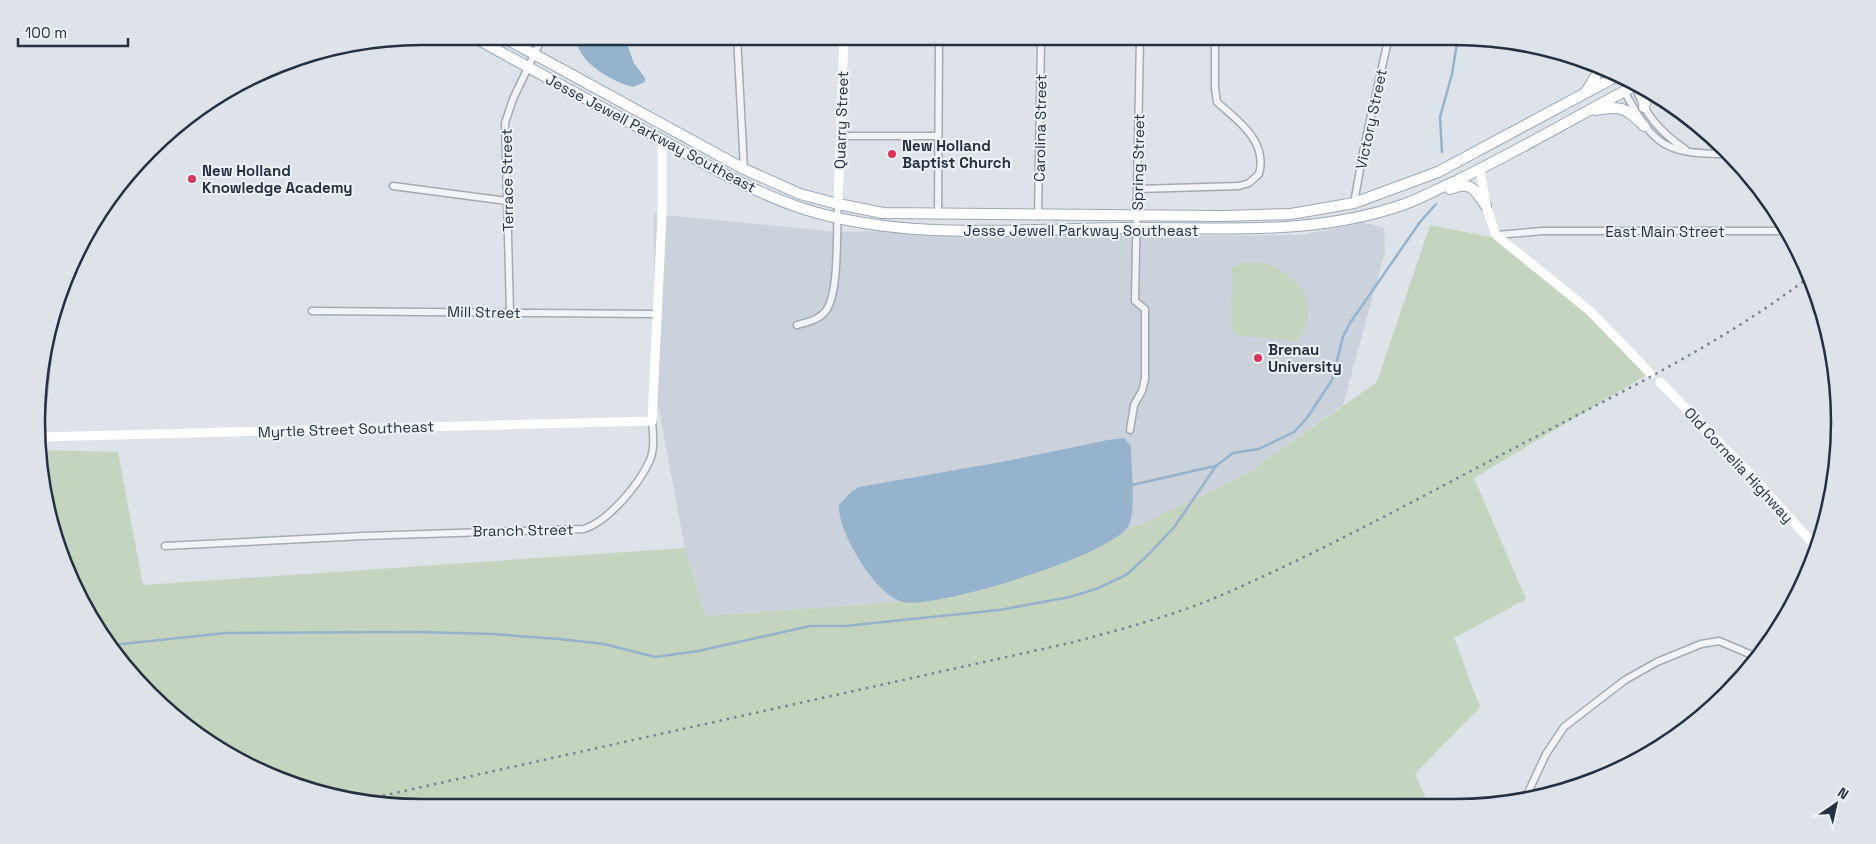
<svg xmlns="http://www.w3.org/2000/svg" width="1876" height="844" font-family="'Space Grotesk',sans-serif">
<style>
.built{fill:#cbd2db}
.green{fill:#c5d4be}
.water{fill:#95b3cd}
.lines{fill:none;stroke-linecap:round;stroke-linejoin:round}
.stream{stroke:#95b3cd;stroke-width:2.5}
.street-casing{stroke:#a3aab3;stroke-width:9}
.primary-casing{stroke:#9ca8b6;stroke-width:12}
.street{stroke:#f1f3f7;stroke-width:6}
.secondary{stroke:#fff;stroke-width:9}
.primary{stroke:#fff;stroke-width:10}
.rail{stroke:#768394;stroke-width:2.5;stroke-dasharray:2.5 5;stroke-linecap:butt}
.poi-dot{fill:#db3559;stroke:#edf2f6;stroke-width:2}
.labels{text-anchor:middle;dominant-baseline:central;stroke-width:4;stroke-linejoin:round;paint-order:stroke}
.street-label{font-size:15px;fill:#253141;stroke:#edf2f6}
.poi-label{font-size:15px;font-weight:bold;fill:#253141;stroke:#edf2f6;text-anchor:start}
.rim{fill:none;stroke:#253141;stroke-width:2.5}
</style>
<rect width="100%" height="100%" fill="#dee3e9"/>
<!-- built -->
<path class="built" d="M 654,214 L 838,232 L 1165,225 L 1165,236 L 1302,235 L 1363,222 L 1384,228 L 1385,252 L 1343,405 L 1243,476 L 1136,526 L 952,598 L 705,616 L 685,548 L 654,384 Z"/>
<!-- green -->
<path class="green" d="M 1430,225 L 1511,241 L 1655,370 L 1474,478 L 1526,599 L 1454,638 L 1480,707 L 1415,774 L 1429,805 L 422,808 L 298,787 L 229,756 L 168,712 L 88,615 L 57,546 L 40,473 L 40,450 L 118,452 L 143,585 L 685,548 L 705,616 L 952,598 L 1136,526 L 1243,476 L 1377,382 Z
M 1260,262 C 1299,273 1323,304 1297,341 L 1235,335 L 1231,329 L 1232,268 L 1242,263 Z"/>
<!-- water -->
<path class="water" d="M 576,36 L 624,36 L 634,63 L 645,78 L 645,82 L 633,87 C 611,81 576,62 576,36 Z
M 1124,438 L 1131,446 C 1131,464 1136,511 1129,525 C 1114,555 936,609 903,602 C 876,596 837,531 839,505 L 851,492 L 859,487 L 1001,462 L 1108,440 Z"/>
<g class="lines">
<!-- stream -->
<path class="stream" d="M 1442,152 L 1440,117 L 1452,74 L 1458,37
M 1132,485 L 1215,466
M 112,645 L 226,633 L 417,632 L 493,634 L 559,639 L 604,644 L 655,657 L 698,651 L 810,626 L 845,626 L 999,610 L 1070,597 L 1096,589 L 1126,575 L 1148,555 L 1175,526 L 1216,466 L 1233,453 L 1259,449 L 1294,432 L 1307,418 L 1332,380 L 1343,337 L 1350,323 L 1420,222 L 1436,204"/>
<defs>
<path id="street" d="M 737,36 L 744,169
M 883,36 L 1041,40 L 1140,37 L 1331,39
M 1635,85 C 1644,114 1660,132 1685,149
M 1624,91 C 1655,147 1664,154 1729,154
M 840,136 L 937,136
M 393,186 L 507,201
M 1138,189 L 1239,186 L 1249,183 L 1259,174 C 1268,141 1238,121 1217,102 L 1215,88 L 1215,39
M 1354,203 L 1364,147 L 1389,36
M 938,215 L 939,38
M 1038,216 L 1041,40
M 1496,235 L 1543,231 L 1787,231
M 312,311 L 656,314
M 510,312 L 505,123 L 513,99 L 543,36
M 797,325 C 808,322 818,320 825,312 C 840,294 836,230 838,204
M 42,409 L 50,331
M 1130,430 L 1134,405 L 1142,391 L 1145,379 L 1145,309 L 1135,301 L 1140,36
M 165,546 L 363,536 L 584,529 C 609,521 640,483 650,460 C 655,448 653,433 652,421
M 1525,799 L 1546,754 L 1564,727 L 1625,680 L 1657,662 L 1701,644 L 1719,641 L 1759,658"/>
<path id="primary" d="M 472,36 C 534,71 596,104 658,138 C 706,164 752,192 804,209 C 905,241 1016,229 1120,228 C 1217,227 1312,237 1405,204 C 1422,198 1439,188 1456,181 C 1518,151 1577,116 1638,84
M 501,36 L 744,169 L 800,194 L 838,204 L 883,213 L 1224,216 L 1291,214 L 1354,203 L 1438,172 L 1619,75
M 1586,92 L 1601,67
M 1644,107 L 1649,90
M 1596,110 C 1622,105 1626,108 1644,126
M 1450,189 C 1471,180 1475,190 1486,206"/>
</defs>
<!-- street casing -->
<use href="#street" class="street-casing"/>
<!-- primary casing -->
<use href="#primary" class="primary-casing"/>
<!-- street -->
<use href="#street" class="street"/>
<!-- secondary -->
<path class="secondary" d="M 1480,169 L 1486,206 L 1496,235 L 1590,311 L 1651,374
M 838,204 L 844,36
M 1660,382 L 1751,475 L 1818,549
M 41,437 L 652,421 L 662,215 L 662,140"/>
<!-- primary -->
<use href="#primary" class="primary"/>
<!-- rail -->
<path class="rail" d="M 368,799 L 1074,642 C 1125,628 1176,615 1224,594 C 1325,550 1423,496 1520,445 C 1619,393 1720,345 1809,277"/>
</g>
<!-- markers -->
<g class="poi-dot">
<circle cx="892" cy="154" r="5"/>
<circle cx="192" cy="179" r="5"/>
<circle cx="1258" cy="358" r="5"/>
</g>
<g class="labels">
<!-- street labels -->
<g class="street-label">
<text transform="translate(1371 119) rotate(-78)">Victory Street</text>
<text transform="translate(841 120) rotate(-88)">Quarry Street</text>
<text transform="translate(1040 128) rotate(-89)">Carolina Street</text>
<text transform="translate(651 133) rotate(28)">Jesse Jewell Parkway Southeast</text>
<text transform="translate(1138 162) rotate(-89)">Spring Street</text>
<text transform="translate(507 180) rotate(-91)">Terrace Street</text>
<text x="1081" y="230">Jesse Jewell Parkway Southeast</text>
<text x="1665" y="231">East Main Street</text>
<text transform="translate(484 312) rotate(1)">Mill Street</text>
<text transform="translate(346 429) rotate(-2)">Myrtle Street Southeast</text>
<text transform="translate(1739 465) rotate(47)">Old Cornelia Highway</text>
<text transform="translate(523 530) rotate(-1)">Branch Street</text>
</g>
<!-- poi labels -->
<g class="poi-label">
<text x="902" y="145">New Holland<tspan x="902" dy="17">Baptist Church</tspan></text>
<text x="202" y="170">New Holland<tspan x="202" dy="17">Knowledge Academy</tspan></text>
<text x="1268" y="349">Brenau<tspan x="1268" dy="17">University</tspan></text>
</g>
</g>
<!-- crop -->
<path d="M0 0H1876V844H0ZM422 45H1454A377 377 0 0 1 1831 422V422A377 377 0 0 1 1454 799H422A377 377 0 0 1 45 422V422A377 377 0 0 1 422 45Z" fill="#dde3e8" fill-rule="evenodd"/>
<path class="rim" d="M422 45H1454A377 377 0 0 1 1831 422V422A377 377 0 0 1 1454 799H422A377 377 0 0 1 45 422V422A377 377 0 0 1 422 45Z"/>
<!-- north arrow -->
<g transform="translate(1836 804) rotate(34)" stroke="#edf2f6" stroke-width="4" paint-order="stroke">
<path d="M0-4L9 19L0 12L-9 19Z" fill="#253141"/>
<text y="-8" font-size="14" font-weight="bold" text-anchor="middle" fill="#253141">N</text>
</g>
<!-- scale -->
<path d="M18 38v8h110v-8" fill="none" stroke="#253141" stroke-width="2.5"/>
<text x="25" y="38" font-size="15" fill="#253141" stroke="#edf2f6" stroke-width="4" paint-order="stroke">100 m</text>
</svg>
